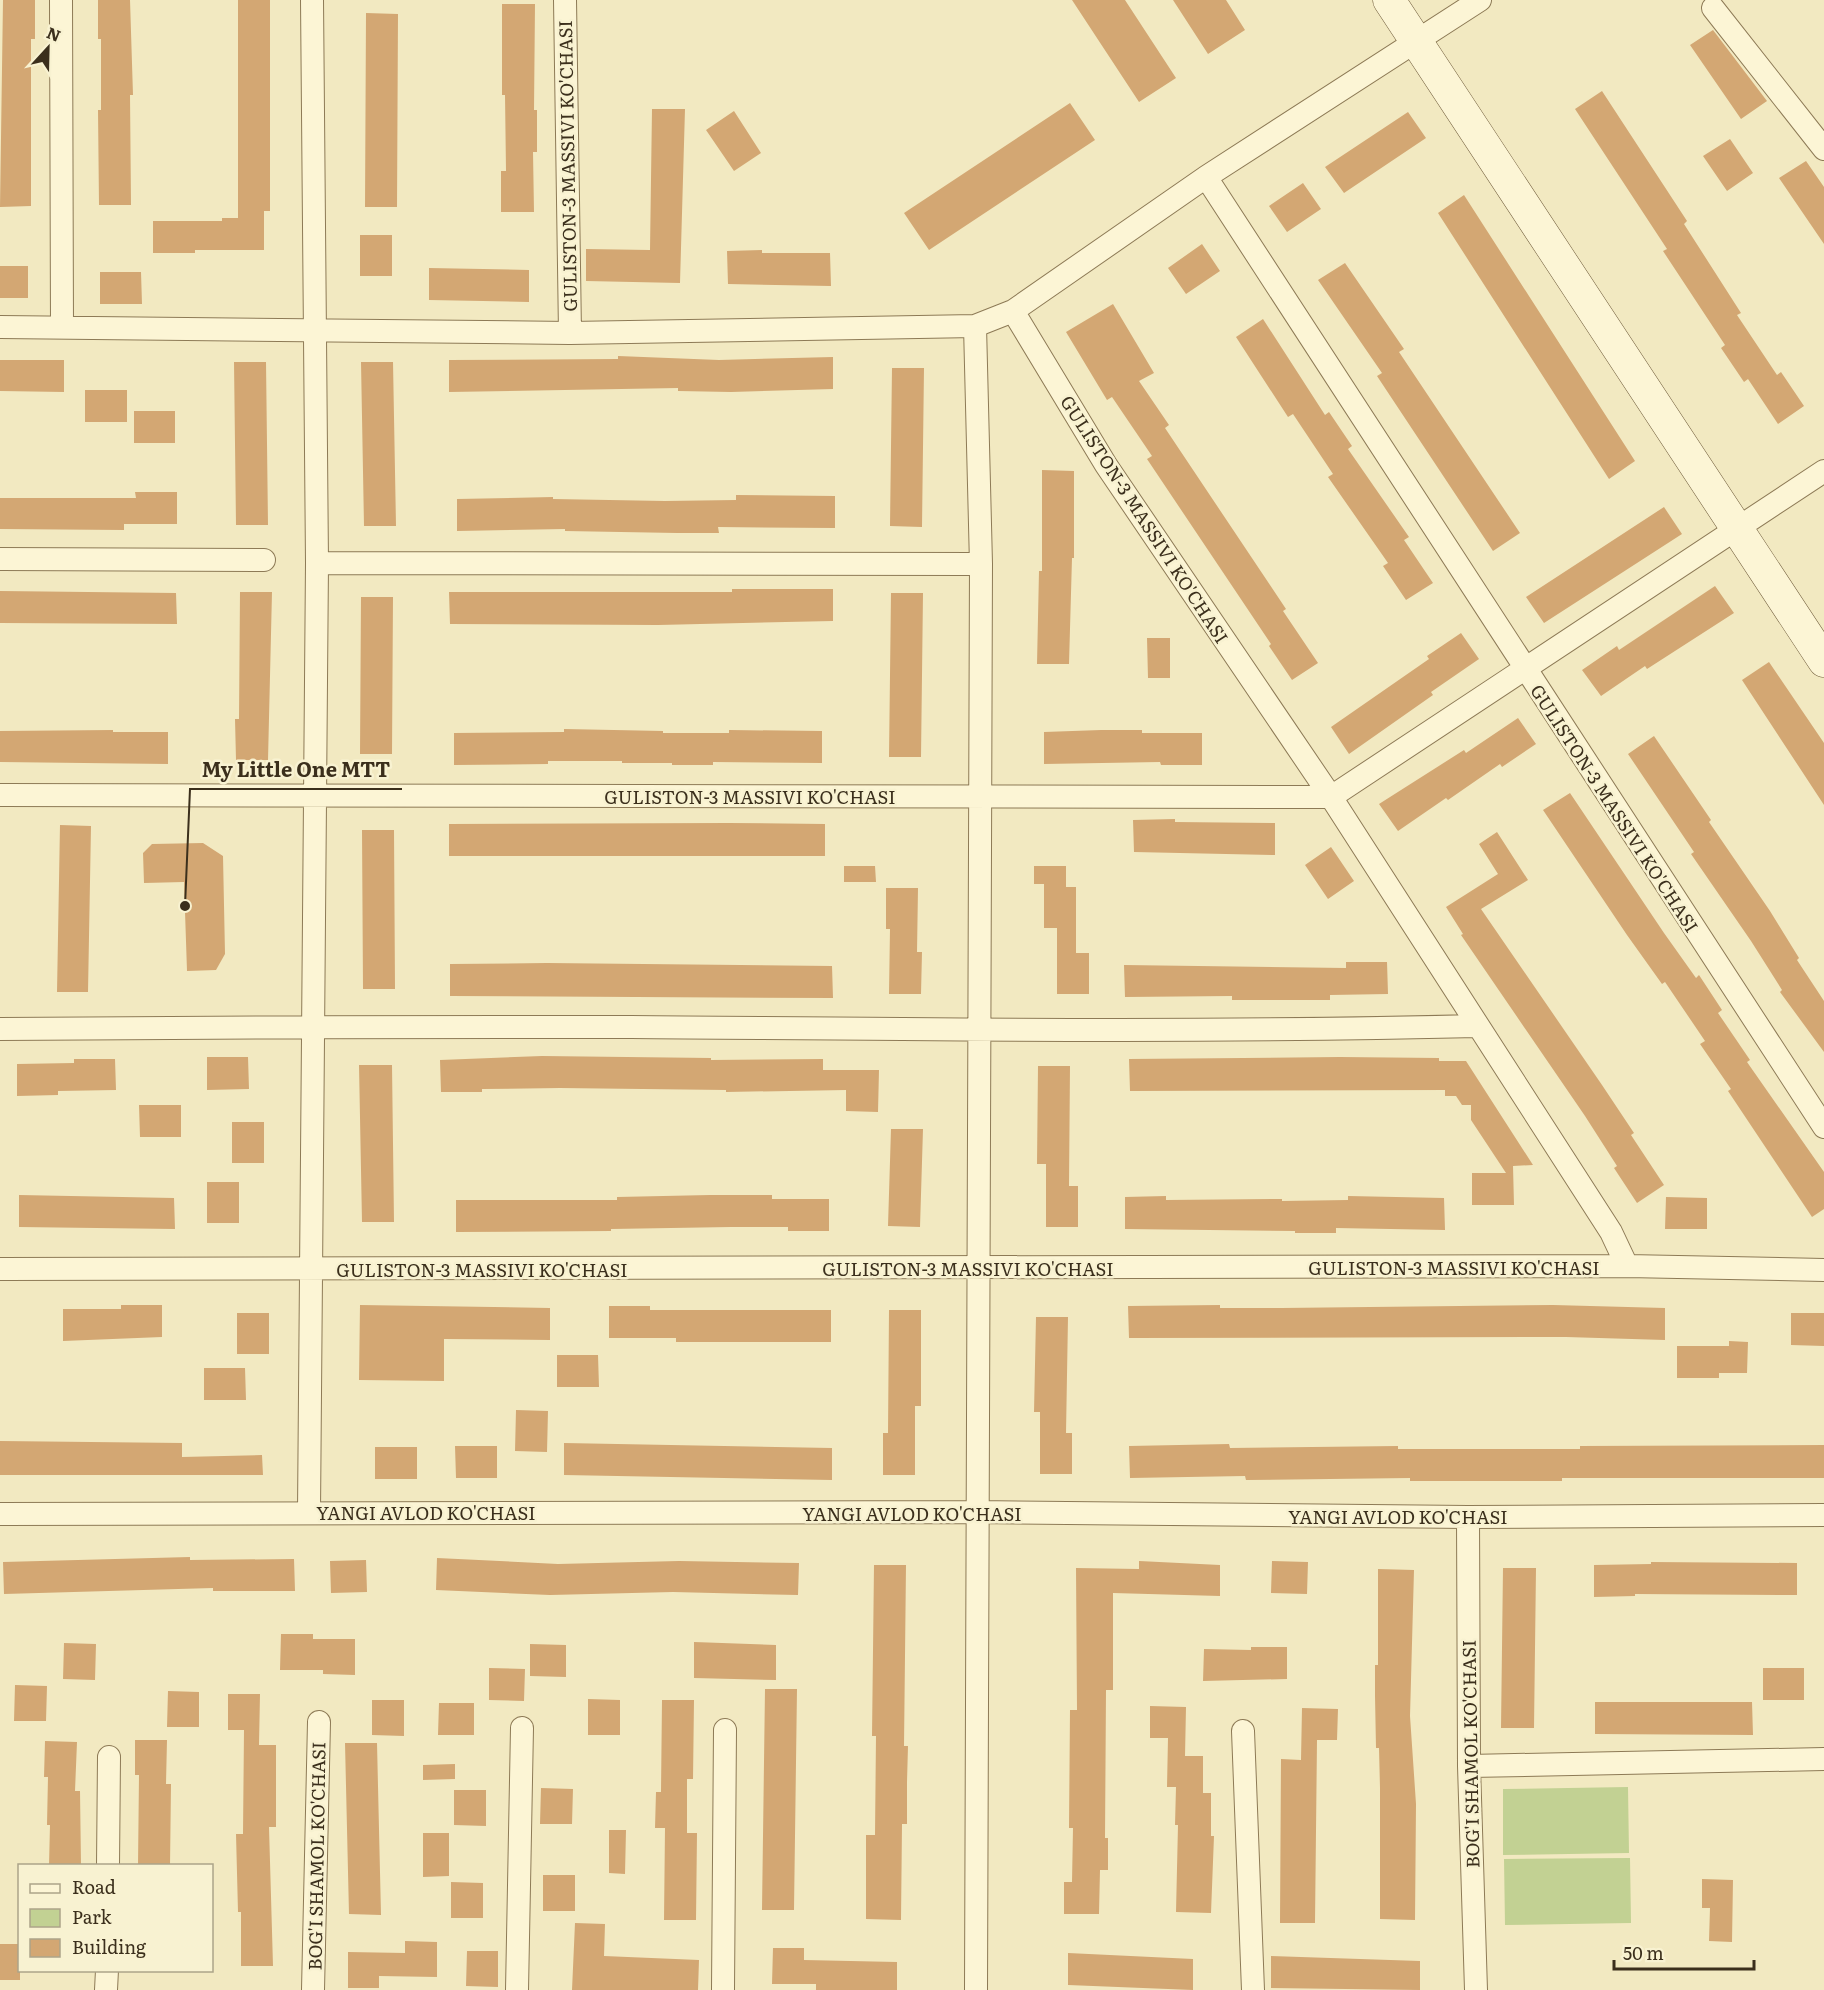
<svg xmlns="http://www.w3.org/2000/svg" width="1824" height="1990" font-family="Literata,serif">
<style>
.green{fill:#c2d193}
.building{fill:#d3a773}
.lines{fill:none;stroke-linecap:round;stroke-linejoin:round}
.street-casing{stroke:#8d7a56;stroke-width:24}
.secondary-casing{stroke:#6f5b3a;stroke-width:33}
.street{stroke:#fcf5d5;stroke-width:22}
.secondary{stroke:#fcf5d5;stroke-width:32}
.labels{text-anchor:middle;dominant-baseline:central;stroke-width:5;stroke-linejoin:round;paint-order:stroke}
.street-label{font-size:18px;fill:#3b2f1c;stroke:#f8f2d1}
.leader{fill:none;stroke:#3b2f1c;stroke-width:2}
.callout-dot{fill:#3b2f1c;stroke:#f8f2d1;stroke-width:2}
.callout-label{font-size:20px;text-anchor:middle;font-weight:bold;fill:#3b2f1c;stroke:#f8f2d1;stroke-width:5;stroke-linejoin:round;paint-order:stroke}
</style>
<rect width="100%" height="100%" fill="#f2e9c1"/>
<!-- green -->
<path class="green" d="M 1628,1787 L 1629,1853 L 1503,1855 L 1503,1789 Z
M 1630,1858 L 1631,1923 L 1505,1925 L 1504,1859 Z"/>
<!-- building -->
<path class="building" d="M 3,0 L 35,0 L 35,39 L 31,39 L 31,206 L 0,207 Z
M 98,0 L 130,0 L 133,95 L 130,95 L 131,205 L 99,205 L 98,110 L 101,110 L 101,39 L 98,39 Z
M 238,0 L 270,0 L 270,211 L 264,211 L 264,250 L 195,250 L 195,253 L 153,253 L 153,221 L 222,221 L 222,218 L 238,218 Z
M 1072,0 L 1125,0 L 1176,78 L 1139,102 Z
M 1173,0 L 1226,0 L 1245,30 L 1208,54 Z
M 502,4 L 535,4 L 534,110 L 537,110 L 537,152 L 533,152 L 534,212 L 501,212 L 501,171 L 506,171 L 505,95 L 502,95 Z
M 366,13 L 398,14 L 397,207 L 365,207 Z
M 1713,30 L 1767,101 L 1741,119 L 1690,45 Z
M 1602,91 L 1687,221 L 1684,224 L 1741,313 L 1737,315 L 1777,375 L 1781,372 L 1804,406 L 1778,424 L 1748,379 L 1744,382 L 1721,348 L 1725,345 L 1663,251 L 1667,249 L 1575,109 Z
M 1070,103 L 1095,140 L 929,250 L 904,213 Z
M 652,109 L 685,109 L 680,283 L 586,281 L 586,249 L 650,250 Z
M 734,111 L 761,153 L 734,171 L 706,130 Z
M 1408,112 L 1426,138 L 1344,193 L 1325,167 Z
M 1730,139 L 1753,173 L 1727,191 L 1703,156 Z
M 1806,161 L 1824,187 L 1824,244 L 1779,178 Z
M 1303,183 L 1321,209 L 1287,232 L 1269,206 Z
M 1464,195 L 1635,461 L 1609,479 L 1438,213 Z
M 360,235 L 392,235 L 392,276 L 360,276 Z
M 1202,244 L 1220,271 L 1186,294 L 1168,268 Z
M 762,250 L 762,253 L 830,253 L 831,286 L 728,284 L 727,251 Z
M 1345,263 L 1404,349 L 1399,352 L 1520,533 L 1493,551 L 1377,376 L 1382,373 L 1318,280 Z
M 0,266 L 28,266 L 28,298 L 0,298 Z
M 429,268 L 529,270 L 529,302 L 429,300 Z
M 100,272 L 141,272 L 142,304 L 100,304 Z
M 1113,304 L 1154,373 L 1139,381 L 1169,425 L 1165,428 L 1286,609 L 1283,611 L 1318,663 L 1292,680 L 1269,646 L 1271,644 L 1147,459 L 1152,456 L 1112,397 L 1107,400 L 1066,332 Z
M 1263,319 L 1325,415 L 1329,412 L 1352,446 L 1348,449 L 1409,537 L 1404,540 L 1433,583 L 1406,600 L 1383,566 L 1388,563 L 1328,477 L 1333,474 L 1293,414 L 1288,417 L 1236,337 Z
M 618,356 L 719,360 L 833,357 L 833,389 L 731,392 L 678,391 L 678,388 L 449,392 L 449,360 L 618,359 Z
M 0,360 L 64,360 L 64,392 L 0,391 Z
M 234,362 L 266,362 L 268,525 L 236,525 Z
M 361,362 L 393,362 L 396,526 L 364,526 Z
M 892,368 L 924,368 L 922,527 L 890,526 Z
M 85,390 L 127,390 L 127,422 L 85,422 Z
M 134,411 L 175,411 L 175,443 L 134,443 Z
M 1042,470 L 1074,471 L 1074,558 L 1072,558 L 1069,664 L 1037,664 L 1039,571 L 1042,571 Z
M 135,492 L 177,492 L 177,524 L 124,524 L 124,530 L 0,529 L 0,498 L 136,498 Z
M 736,495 L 835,496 L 835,528 L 718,527 L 719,533 L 677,533 L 565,531 L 565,529 L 457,531 L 457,499 L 553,497 L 553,499 L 665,501 L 736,500 Z
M 1664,507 L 1682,534 L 1544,623 L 1526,597 Z
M 1715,586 L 1734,613 L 1647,669 L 1645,666 L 1601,696 L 1582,670 L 1617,646 L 1619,650 Z
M 732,589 L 833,589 L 833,621 L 658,625 L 450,624 L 449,592 L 732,592 Z
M 0,591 L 176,593 L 177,624 L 0,623 Z
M 240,592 L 272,592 L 268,760 L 236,760 L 235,719 L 239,719 Z
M 891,593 L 923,593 L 921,757 L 889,757 Z
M 361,597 L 393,597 L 392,754 L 360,754 Z
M 1461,633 L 1479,659 L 1431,692 L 1433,695 L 1349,754 L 1331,727 L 1429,659 L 1427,656 Z
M 1147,638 L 1170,638 L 1170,678 L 1148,678 Z
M 1769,662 L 1824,743 L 1824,805 L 1742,680 Z
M 1518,718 L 1536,744 L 1502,767 L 1500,764 L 1448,800 L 1446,798 L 1398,831 L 1379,804 L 1464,750 L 1466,753 Z
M 564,729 L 663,731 L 663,733 L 729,733 L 729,730 L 822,731 L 822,763 L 713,762 L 713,765 L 672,765 L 672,763 L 622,763 L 622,761 L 548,761 L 548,764 L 454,765 L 454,733 L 564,732 Z
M 113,730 L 113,732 L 168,732 L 168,764 L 0,762 L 0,731 Z
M 1101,730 L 1142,730 L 1142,733 L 1202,733 L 1202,765 L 1161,765 L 1160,762 L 1044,764 L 1044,732 Z
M 1654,736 L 1711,820 L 1709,822 L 1770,911 L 1799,958 L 1797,960 L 1824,1001 L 1824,1052 L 1780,992 L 1782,990 L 1751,941 L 1691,854 L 1694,852 L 1628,754 Z
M 1570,793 L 1664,933 L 1696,978 L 1699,975 L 1722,1010 L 1718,1013 L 1750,1060 L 1747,1062 L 1824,1172 L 1824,1209 L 1812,1217 L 1728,1091 L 1731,1089 L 1700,1044 L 1705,1041 L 1665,982 L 1662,984 L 1627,935 L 1543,810 Z
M 1175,819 L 1175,822 L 1275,823 L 1275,855 L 1134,852 L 1133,820 Z
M 728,823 L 825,824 L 825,856 L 449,856 L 449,824 Z
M 60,825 L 91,826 L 88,992 L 57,992 Z
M 362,830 L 394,830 L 395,989 L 363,989 Z
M 1497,832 L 1528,880 L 1481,909 L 1602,1085 L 1634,1133 L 1631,1135 L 1664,1185 L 1637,1203 L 1614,1168 L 1617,1166 L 1585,1116 L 1461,935 L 1463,934 L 1446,907 L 1498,874 L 1479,844 Z
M 203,843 L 223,856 L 225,954 L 216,970 L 187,971 L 184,882 L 144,883 L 143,853 L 152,844 Z
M 1331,847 L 1354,881 L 1328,899 L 1305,865 Z
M 844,866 L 875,866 L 876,882 L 844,882 Z
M 1034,866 L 1066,866 L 1066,887 L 1076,887 L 1076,953 L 1089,953 L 1089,994 L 1057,994 L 1057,928 L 1044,928 L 1044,884 L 1034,884 Z
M 886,888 L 918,888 L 917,952 L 922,952 L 921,994 L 889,994 L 890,929 L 886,929 Z
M 1346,962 L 1387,962 L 1388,994 L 1330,995 L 1330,1000 L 1232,1000 L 1232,996 L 1125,997 L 1124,965 L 1346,968 Z
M 547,963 L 832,966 L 833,998 L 450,996 L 450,964 Z
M 542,1056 L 711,1058 L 711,1060 L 823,1059 L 823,1070 L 879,1070 L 878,1112 L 846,1111 L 846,1090 L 726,1092 L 726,1090 L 560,1088 L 482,1089 L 482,1092 L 441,1092 L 440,1060 Z
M 207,1057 L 248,1057 L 249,1089 L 207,1090 Z
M 1340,1057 L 1439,1058 L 1439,1061 L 1466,1061 L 1533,1165 L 1513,1166 L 1514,1205 L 1472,1205 L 1472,1173 L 1506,1173 L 1471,1120 L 1471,1105 L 1462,1105 L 1456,1096 L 1445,1096 L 1445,1090 L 1130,1091 L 1129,1059 Z
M 74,1059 L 115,1059 L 116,1090 L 58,1091 L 58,1095 L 17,1096 L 17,1064 L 74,1063 Z
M 359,1065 L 392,1065 L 394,1222 L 362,1222 Z
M 1038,1066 L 1070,1066 L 1069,1186 L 1078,1186 L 1078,1227 L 1046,1227 L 1046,1164 L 1037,1164 Z
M 139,1105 L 181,1105 L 181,1137 L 140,1137 Z
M 232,1122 L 264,1122 L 264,1163 L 232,1163 Z
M 891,1129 L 923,1129 L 920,1227 L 888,1226 Z
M 207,1182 L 239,1182 L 239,1223 L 207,1223 Z
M 19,1195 L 174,1198 L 175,1229 L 19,1227 Z
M 710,1195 L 772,1195 L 772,1199 L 829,1199 L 829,1231 L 788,1231 L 788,1227 L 731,1227 L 611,1229 L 611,1231 L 456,1232 L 456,1200 L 617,1200 L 617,1197 Z
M 1166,1196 L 1166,1200 L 1282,1199 L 1282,1201 L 1348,1200 L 1348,1196 L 1444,1198 L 1445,1230 L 1336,1228 L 1336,1233 L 1295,1233 L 1295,1231 L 1125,1229 L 1125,1197 Z
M 1666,1197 L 1707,1198 L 1707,1229 L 1665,1229 Z
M 121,1305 L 162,1305 L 162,1337 L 63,1341 L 63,1309 L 121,1309 Z
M 360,1305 L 550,1308 L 550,1340 L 444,1339 L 444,1381 L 359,1380 Z
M 1220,1305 L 1220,1308 L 1281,1308 L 1553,1305 L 1665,1308 L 1665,1340 L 1566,1337 L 1129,1338 L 1128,1306 Z
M 609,1306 L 650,1306 L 650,1310 L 831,1310 L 831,1342 L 676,1342 L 676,1338 L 609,1338 Z
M 889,1310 L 921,1310 L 921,1406 L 915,1406 L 915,1475 L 883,1475 L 883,1433 L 888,1433 Z
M 237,1313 L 269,1313 L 269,1354 L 237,1354 Z
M 1791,1313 L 1824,1313 L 1824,1346 L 1791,1345 Z
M 1036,1317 L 1068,1317 L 1066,1433 L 1072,1433 L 1072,1474 L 1040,1474 L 1040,1412 L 1034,1412 Z
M 1729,1341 L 1748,1342 L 1747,1373 L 1719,1373 L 1719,1378 L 1677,1378 L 1677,1346 L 1729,1346 Z
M 557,1355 L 598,1355 L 599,1387 L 557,1387 Z
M 204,1368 L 245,1368 L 246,1400 L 204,1400 Z
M 516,1410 L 548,1411 L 547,1452 L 515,1451 Z
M 0,1441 L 182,1443 L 182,1457 L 262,1455 L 263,1475 L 0,1475 Z
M 564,1443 L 832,1448 L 832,1480 L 564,1475 Z
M 1229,1444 L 1230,1448 L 1398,1446 L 1398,1449 L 1580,1449 L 1580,1446 L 1824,1445 L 1824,1478 L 1562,1478 L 1562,1481 L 1410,1481 L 1410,1478 L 1246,1480 L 1245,1476 L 1130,1478 L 1129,1446 Z
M 455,1446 L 497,1446 L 497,1478 L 456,1478 Z
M 375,1447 L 417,1447 L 417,1479 L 375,1479 Z
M 190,1557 L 190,1560 L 294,1559 L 295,1591 L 213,1591 L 213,1588 L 4,1594 L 3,1562 Z
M 437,1558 L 558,1564 L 679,1561 L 799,1563 L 798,1595 L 673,1592 L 550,1595 L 436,1590 Z
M 366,1560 L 367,1592 L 331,1593 L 330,1561 Z
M 1139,1561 L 1220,1565 L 1220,1596 L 1113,1593 L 1113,1690 L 1106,1690 L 1105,1838 L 1108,1838 L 1108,1870 L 1100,1870 L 1099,1914 L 1064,1914 L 1064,1882 L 1072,1882 L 1073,1828 L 1069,1828 L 1070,1710 L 1077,1710 L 1076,1568 L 1139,1569 Z
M 1272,1561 L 1308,1562 L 1307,1594 L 1271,1593 Z
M 1651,1562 L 1797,1563 L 1797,1595 L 1635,1594 L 1635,1596 L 1594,1597 L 1594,1565 L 1651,1564 Z
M 874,1565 L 906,1565 L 904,1746 L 908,1746 L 907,1782 L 907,1824 L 902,1824 L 901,1920 L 866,1919 L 866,1835 L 875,1835 L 876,1736 L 872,1736 Z
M 1503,1568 L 1536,1568 L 1534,1728 L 1501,1728 Z
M 1378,1569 L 1414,1570 L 1410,1716 L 1416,1804 L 1415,1920 L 1380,1919 L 1380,1788 L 1379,1748 L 1376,1748 L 1375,1696 L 1375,1665 L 1378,1665 Z
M 281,1634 L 313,1634 L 313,1639 L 355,1639 L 355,1675 L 323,1674 L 323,1670 L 280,1670 Z
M 694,1642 L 776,1645 L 776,1680 L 694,1678 Z
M 64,1643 L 96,1644 L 95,1680 L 63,1679 Z
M 530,1644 L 566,1645 L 566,1677 L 530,1676 Z
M 1251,1647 L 1287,1647 L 1287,1679 L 1203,1681 L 1204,1649 L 1251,1650 Z
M 489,1668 L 525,1669 L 524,1701 L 489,1700 Z
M 1763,1668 L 1804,1668 L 1804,1700 L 1763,1700 Z
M 15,1685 L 47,1686 L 46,1721 L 14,1721 Z
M 765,1689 L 797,1689 L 794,1910 L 762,1910 Z
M 168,1691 L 199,1692 L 199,1727 L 167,1727 Z
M 228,1694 L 260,1694 L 259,1745 L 276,1745 L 276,1827 L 269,1827 L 273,1966 L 241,1966 L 241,1912 L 238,1912 L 236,1834 L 243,1834 L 244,1730 L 228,1730 Z
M 588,1699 L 620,1700 L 620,1735 L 588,1735 Z
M 372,1700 L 404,1700 L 404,1736 L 372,1735 Z
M 662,1700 L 694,1700 L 693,1779 L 687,1779 L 687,1833 L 697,1833 L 696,1920 L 664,1920 L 665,1828 L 655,1828 L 656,1792 L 661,1792 Z
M 1595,1702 L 1752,1702 L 1753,1735 L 1595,1734 Z
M 439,1703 L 474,1703 L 474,1735 L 438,1735 Z
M 1150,1706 L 1186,1707 L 1185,1756 L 1203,1756 L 1203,1793 L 1211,1793 L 1211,1836 L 1214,1836 L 1211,1913 L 1176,1912 L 1178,1825 L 1175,1825 L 1176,1787 L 1167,1787 L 1168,1738 L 1150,1738 Z
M 1302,1708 L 1338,1709 L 1337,1740 L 1317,1740 L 1315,1923 L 1280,1923 L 1281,1759 L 1301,1760 Z
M 135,1740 L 167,1740 L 166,1784 L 171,1784 L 170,1866 L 138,1866 L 139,1775 L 135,1775 Z
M 45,1741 L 77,1742 L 75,1791 L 80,1791 L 81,1866 L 49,1866 L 50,1825 L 47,1825 L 48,1777 L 44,1777 Z
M 345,1743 L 377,1743 L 381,1915 L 349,1914 Z
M 455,1764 L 455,1779 L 423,1780 L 423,1765 Z
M 541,1788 L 573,1789 L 572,1824 L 540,1824 Z
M 454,1790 L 486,1790 L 486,1826 L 454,1825 Z
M 609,1830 L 626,1830 L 625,1874 L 609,1873 Z
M 423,1833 L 449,1833 L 449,1876 L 423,1877 Z
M 543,1875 L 575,1875 L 575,1911 L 543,1911 Z
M 1702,1879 L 1733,1880 L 1732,1942 L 1709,1941 L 1710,1908 L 1702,1908 Z
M 451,1882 L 483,1883 L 483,1918 L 451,1918 Z
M 575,1923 L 605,1924 L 604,1956 L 699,1960 L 698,1990 L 572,1990 Z
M 405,1941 L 437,1942 L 437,1977 L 379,1976 L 379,1988 L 348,1988 L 348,1952 L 405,1953 Z
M 0,1944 L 20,1944 L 20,1980 L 0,1980 Z
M 773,1948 L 804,1948 L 804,1960 L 897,1962 L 897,1990 L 816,1990 L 816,1984 L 772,1984 Z
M 467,1951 L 498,1951 L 498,1987 L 466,1986 Z
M 1068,1953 L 1193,1959 L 1193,1990 L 1068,1985 Z
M 1271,1956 L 1420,1961 L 1420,1990 L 1271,1988 Z"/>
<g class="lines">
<defs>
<path id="street" d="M 61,0 L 62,327
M 565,0 L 570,333
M 1713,8 L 1824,149
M 1206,177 L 1824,1127
M 1013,311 L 1106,465 L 1331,797 L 1611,1232 L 1627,1266
M 975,326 L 981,564 L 976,1990
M 0,327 L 570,333 L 975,326 L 1013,311 L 1206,177 L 1480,0
M 0,559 L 264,560
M 317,563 L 981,564
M 0,795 L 1331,797 L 1824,471
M 0,1029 C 210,1028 421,1026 631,1027 C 913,1029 1195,1033 1477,1026
M 0,1269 L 1627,1266 L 1824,1270
M 309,1512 L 317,563 L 312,0
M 0,1514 L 976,1512 L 1468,1517 L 1824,1515
M 1468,1517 L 1469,1766 L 1476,1990
M 1243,1731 L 1253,1990
M 1469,1766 L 1824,1759
M 108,1866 L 109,1757
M 106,1990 L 107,1970
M 313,1990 L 319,1722
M 517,1990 L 522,1728
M 723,1990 L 725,1730"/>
<path id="secondary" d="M 1389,0 L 1824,661"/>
</defs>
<!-- street casing -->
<use href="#street" class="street-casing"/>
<!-- secondary casing -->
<use href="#secondary" class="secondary-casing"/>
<!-- street -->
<use href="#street" class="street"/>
<!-- secondary -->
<use href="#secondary" class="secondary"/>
</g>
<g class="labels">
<!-- street labels -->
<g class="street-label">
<text transform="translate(567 166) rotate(-91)">GULISTON-3 MASSIVI KO'CHASI</text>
<text transform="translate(1145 519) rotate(57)">GULISTON-3 MASSIVI KO'CHASI</text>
<text x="750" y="796">GULISTON-3 MASSIVI KO'CHASI</text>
<text transform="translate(1615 808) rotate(57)">GULISTON-3 MASSIVI KO'CHASI</text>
<text x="1454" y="1267">GULISTON-3 MASSIVI KO'CHASI</text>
<text x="968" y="1268">GULISTON-3 MASSIVI KO'CHASI</text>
<text x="482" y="1269">GULISTON-3 MASSIVI KO'CHASI</text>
<text x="426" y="1512">YANGI AVLOD KO'CHASI</text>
<text x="912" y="1513">YANGI AVLOD KO'CHASI</text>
<text x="1398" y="1516">YANGI AVLOD KO'CHASI</text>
<text transform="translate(1470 1754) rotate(-91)">BOG'I SHAMOL KO'CHASI</text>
<text transform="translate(316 1856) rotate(-89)">BOG'I SHAMOL KO'CHASI</text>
</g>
</g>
<!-- callouts -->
<path class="leader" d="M185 906L190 789H402"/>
<circle class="callout-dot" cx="185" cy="906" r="6"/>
<g class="callout-label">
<text x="296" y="777">My Little One MTT</text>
</g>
<!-- legend -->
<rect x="18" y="1864" width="195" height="108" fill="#f8f2d1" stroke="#aca489" stroke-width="1.5"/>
<rect x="30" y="1884" width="30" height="9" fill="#fcf5d5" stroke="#aca489" stroke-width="1.5"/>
<text x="72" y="1894" font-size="18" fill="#3b2f1c">Road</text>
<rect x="30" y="1909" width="30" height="18" fill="#c2d193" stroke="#aca489" stroke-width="1.5"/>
<text x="72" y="1924" font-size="18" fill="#3b2f1c">Park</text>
<rect x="30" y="1939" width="30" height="18" fill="#d3a773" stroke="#aca489" stroke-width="1.5"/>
<text x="72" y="1954" font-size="18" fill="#3b2f1c">Building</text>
<!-- north arrow -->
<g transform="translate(48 48) rotate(22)" stroke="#f8f2d1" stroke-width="4.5" paint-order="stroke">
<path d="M0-4.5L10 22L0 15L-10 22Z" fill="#3b2f1c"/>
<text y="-9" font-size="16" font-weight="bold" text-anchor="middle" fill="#3b2f1c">N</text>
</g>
<!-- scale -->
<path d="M1614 1960v9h140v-9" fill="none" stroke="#3b2f1c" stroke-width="3"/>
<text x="1623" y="1960" font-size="18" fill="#3b2f1c" stroke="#f8f2d1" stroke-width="4.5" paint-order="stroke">50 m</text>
</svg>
